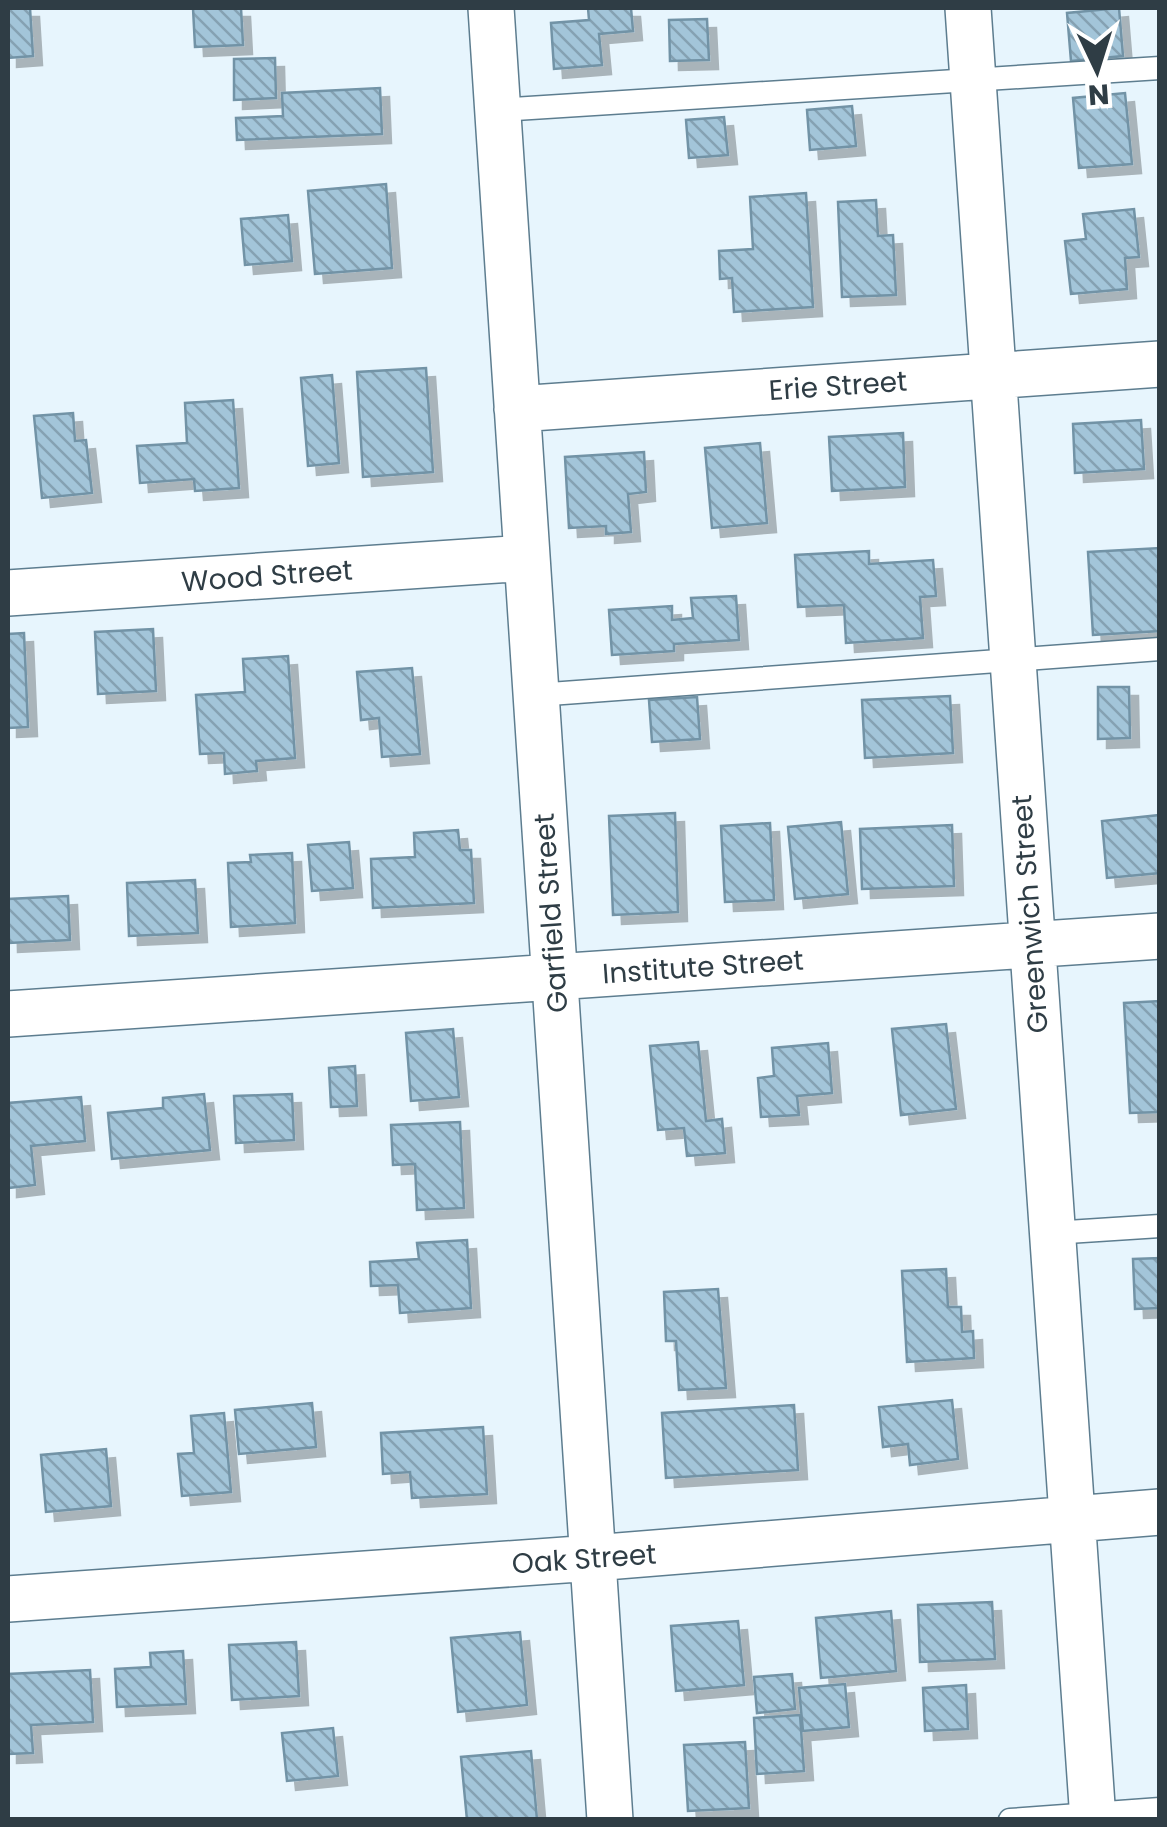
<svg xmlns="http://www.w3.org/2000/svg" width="1167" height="1827" font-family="Poppins,sans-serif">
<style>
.building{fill:url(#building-back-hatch);stroke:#7293a6;stroke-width:2.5;filter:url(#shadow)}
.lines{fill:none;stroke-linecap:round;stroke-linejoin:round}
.service-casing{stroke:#5d7d8f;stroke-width:25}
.minor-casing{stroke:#5d7d8f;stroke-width:48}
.service{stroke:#fff;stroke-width:22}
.minor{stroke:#fff;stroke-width:45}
.labels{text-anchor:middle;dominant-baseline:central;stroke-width:9;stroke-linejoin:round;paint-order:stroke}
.street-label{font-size:28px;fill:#2f3d45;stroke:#fff}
</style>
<defs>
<pattern id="building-back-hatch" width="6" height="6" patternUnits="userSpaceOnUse" patternTransform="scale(2.5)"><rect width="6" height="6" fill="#a3c5d9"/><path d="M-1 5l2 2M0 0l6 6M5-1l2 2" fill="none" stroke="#85a1b2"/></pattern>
<filter id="shadow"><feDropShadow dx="9" dy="9" stdDeviation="0" flood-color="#0004"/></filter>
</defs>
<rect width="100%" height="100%" fill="#e7f5fd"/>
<!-- building -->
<path class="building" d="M 8,8 L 30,8 L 33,56 L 8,58 Z
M 193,8 L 241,8 L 243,45 L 195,47 Z
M 588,8 L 631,8 L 633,31 L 599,34 L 602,65 L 554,69 L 551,23 L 589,20 Z
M 1119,8 L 1123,56 L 1071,61 L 1067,13 Z
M 707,19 L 709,60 L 670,61 L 669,20 Z
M 275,58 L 276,98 L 234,100 L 234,59 Z
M 380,88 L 382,134 L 237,140 L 236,118 L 283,116 L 282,93 Z
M 1125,93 L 1132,164 L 1079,168 L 1073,98 Z
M 852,106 L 856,146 L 810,150 L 807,110 Z
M 724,117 L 728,155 L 689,158 L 686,120 Z
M 386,184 L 392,268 L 315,274 L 308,191 Z
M 806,193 L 813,307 L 734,312 L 732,278 L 720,279 L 719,251 L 753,249 L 750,197 Z
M 876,200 L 878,236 L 893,235 L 896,295 L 842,297 L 838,202 Z
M 1134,209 L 1139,257 L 1125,258 L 1127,289 L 1071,294 L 1065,241 L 1086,239 L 1083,214 Z
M 288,215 L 292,261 L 245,265 L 241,219 Z
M 426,368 L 433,472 L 363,477 L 357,372 Z
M 332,375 L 339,463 L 308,466 L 301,378 Z
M 233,400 L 239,488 L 195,491 L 194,479 L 140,483 L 137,446 L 187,443 L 185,403 Z
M 73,413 L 75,441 L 86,440 L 92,493 L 42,498 L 34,416 Z
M 1141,420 L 1144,469 L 1075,473 L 1073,424 Z
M 903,433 L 905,487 L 832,491 L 829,437 Z
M 760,443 L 767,523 L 712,528 L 705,448 Z
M 644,452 L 646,492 L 628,494 L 631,532 L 606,534 L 606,526 L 569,528 L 565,457 Z
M 1160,548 L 1160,631 L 1093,635 L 1088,552 Z
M 869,551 L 869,564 L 933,560 L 936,596 L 920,597 L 923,638 L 846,643 L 844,605 L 798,607 L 795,555 Z
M 736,596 L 739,640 L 674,644 L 674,651 L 612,655 L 609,610 L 672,606 L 672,620 L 693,618 L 691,598 Z
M 153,629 L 156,691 L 98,694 L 95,632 Z
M 24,633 L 28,727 L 8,728 L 8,634 Z
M 288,656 L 295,758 L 256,761 L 257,771 L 225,774 L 224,753 L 200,754 L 196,695 L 245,692 L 243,659 Z
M 412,668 L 420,754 L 382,757 L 379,718 L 361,720 L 357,672 Z
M 1098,687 L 1129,687 L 1130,738 L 1098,739 Z
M 950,696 L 953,753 L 865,758 L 862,700 Z
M 697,697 L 700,739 L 652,742 L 649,700 Z
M 675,813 L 678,912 L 613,915 L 609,816 Z
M 1160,815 L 1160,873 L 1107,878 L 1102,821 Z
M 841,822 L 848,894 L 795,899 L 788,827 Z
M 770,823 L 774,900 L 725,902 L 721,826 Z
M 952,825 L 954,886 L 862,889 L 860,829 Z
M 458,830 L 460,850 L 471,850 L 474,903 L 373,908 L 371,859 L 415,857 L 414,833 Z
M 349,842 L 353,888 L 312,891 L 308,845 Z
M 292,853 L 295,923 L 231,927 L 228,863 L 251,862 L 250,855 Z
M 195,880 L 198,933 L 129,936 L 127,883 Z
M 68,896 L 70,940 L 9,943 L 8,899 Z
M 1160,1001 L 1160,1112 L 1130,1113 L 1124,1003 Z
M 946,1024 L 956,1109 L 901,1115 L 892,1029 Z
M 453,1029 L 459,1097 L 411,1101 L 406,1033 Z
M 698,1042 L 706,1121 L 722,1119 L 725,1153 L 687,1156 L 684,1128 L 658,1130 L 650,1046 Z
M 828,1043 L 832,1093 L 797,1096 L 799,1115 L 761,1117 L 758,1078 L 774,1076 L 772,1048 Z
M 355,1066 L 357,1106 L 331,1107 L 329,1068 Z
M 204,1094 L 210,1150 L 112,1159 L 108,1113 L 163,1108 L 163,1098 Z
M 292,1094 L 294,1140 L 236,1143 L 234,1096 Z
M 81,1097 L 85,1141 L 31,1146 L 35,1185 L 8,1188 L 8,1103 Z
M 460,1122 L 464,1208 L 417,1210 L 415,1164 L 393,1165 L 391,1125 Z
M 467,1240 L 471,1308 L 400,1313 L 398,1285 L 371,1286 L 370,1262 L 419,1259 L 417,1243 Z
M 1160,1258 L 1160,1308 L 1135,1309 L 1133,1259 Z
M 946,1269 L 948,1307 L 961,1307 L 962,1332 L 973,1331 L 974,1358 L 907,1362 L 902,1271 Z
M 718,1289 L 726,1388 L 679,1390 L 676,1341 L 666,1341 L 664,1292 Z
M 952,1400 L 958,1459 L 910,1465 L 908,1444 L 883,1447 L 879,1407 Z
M 312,1403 L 316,1447 L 239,1454 L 235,1410 Z
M 794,1405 L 798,1470 L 666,1478 L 662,1413 Z
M 224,1413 L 231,1492 L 182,1496 L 178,1454 L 194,1453 L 191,1416 Z
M 483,1427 L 487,1494 L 412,1498 L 410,1472 L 383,1474 L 381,1433 Z
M 106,1449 L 111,1506 L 46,1512 L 41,1455 Z
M 992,1602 L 995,1659 L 920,1662 L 918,1605 Z
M 891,1611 L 896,1671 L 821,1678 L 816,1618 Z
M 738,1621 L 744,1685 L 676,1691 L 671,1626 Z
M 520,1632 L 527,1705 L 458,1712 L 451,1638 Z
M 296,1642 L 299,1696 L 232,1700 L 229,1645 Z
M 183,1651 L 186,1704 L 117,1707 L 115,1669 L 151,1667 L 150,1653 Z
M 90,1670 L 93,1722 L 31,1725 L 33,1753 L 8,1754 L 8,1674 Z
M 792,1674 L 795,1709 L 757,1713 L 754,1677 Z
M 845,1684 L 849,1727 L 803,1731 L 799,1688 Z
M 966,1685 L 968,1729 L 925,1731 L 923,1688 Z
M 800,1715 L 804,1771 L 757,1774 L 754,1718 Z
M 333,1728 L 338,1776 L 287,1781 L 282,1733 Z
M 745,1742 L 749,1808 L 688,1811 L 684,1745 Z
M 531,1751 L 537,1820 L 467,1820 L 461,1757 Z"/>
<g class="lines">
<defs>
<path id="service" d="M 498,110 L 1160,68
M 536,695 L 1160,649
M 1052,1233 L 1160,1226
M 1010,1820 L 1160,1809"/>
<path id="minor" d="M 491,8 L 610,1820
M 968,8 L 1093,1820
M 517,409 L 1160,364
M 8,593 L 527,558
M 8,1014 L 1160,936
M 8,1599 L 593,1558 L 1160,1512"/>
</defs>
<!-- service casing -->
<use href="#service" class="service-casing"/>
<!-- minor casing -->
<use href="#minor" class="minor-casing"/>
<!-- service -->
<use href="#service" class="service"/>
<!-- minor -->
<use href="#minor" class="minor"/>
</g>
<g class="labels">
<!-- street labels -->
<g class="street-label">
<text transform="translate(838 386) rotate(-4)">Erie Street</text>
<text transform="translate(267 576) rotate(-4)">Wood Street</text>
<text transform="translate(551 913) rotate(-94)">Garfield Street</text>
<text transform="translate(1030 914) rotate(-94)">Greenwich Street</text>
<text transform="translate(703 967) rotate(-4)">Institute Street</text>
<text transform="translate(584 1559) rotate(-4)">Oak Street</text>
</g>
</g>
<!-- border -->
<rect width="1167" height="1827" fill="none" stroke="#2f3d45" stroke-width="20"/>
<!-- north arrow -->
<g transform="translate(1097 70) rotate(176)" stroke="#ffffff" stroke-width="8" paint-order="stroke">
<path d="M0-8L18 38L0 25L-18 38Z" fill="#2f3d45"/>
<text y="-15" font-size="28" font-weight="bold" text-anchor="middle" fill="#2f3d45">N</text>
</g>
</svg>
